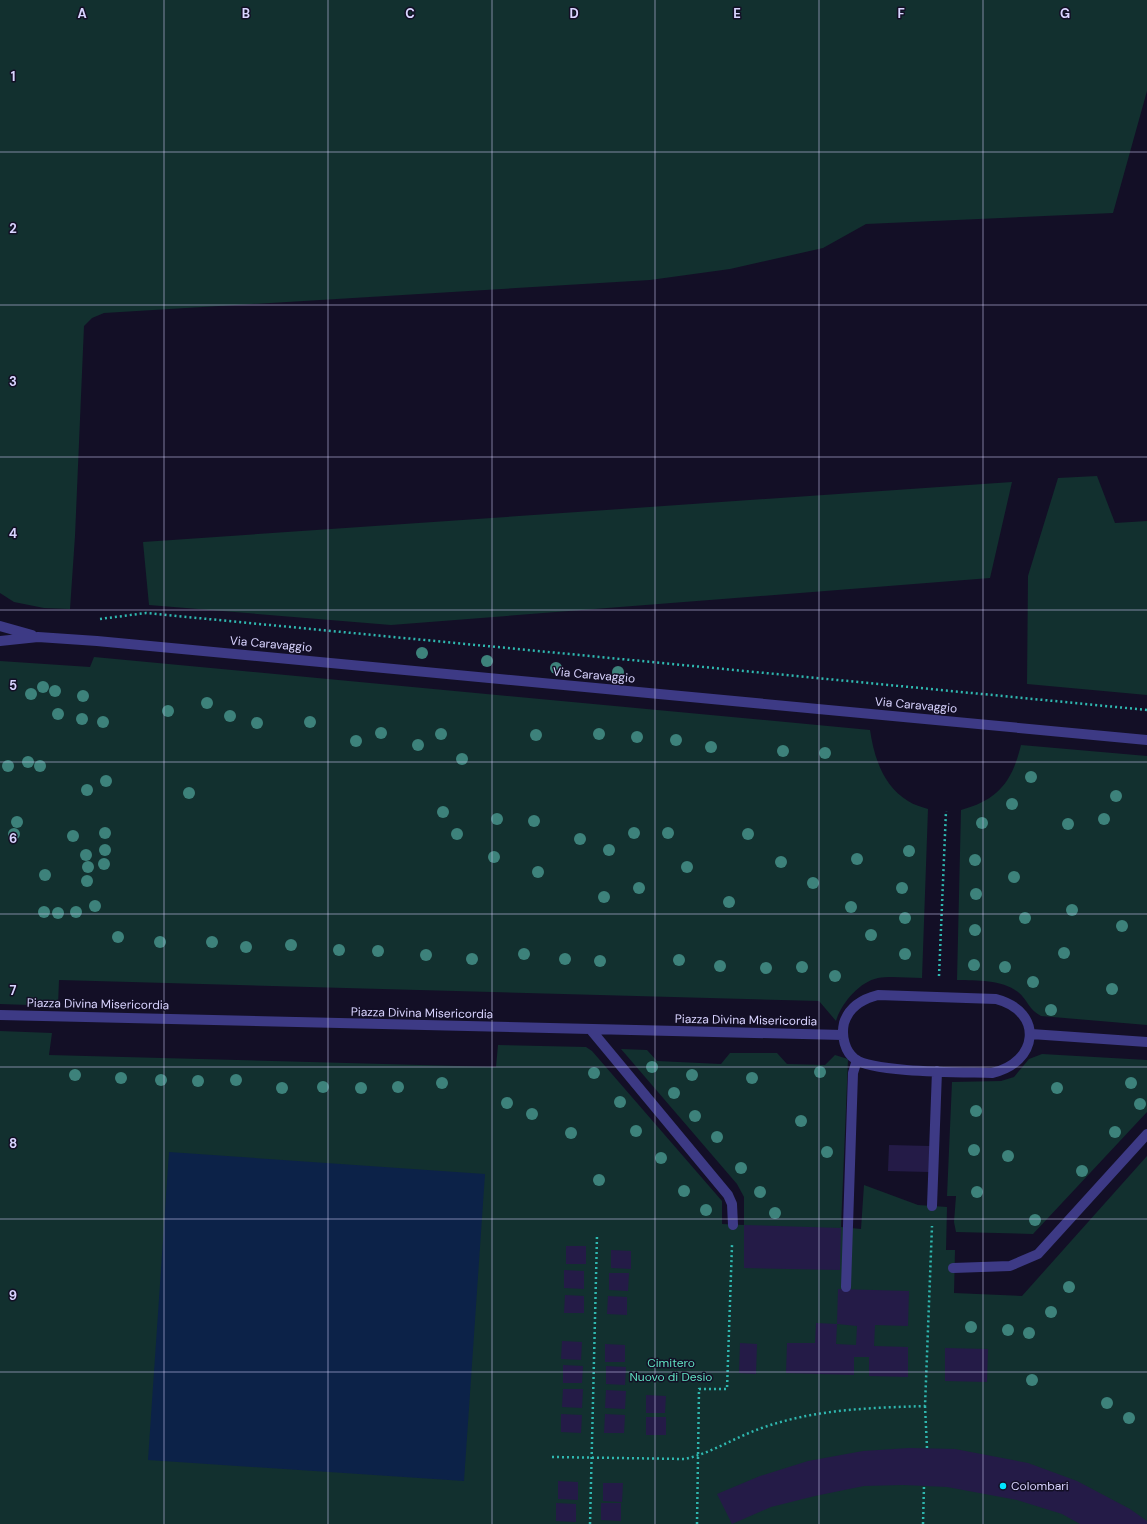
<svg xmlns="http://www.w3.org/2000/svg" width="1147" height="1524" font-family="'DM Sans',sans-serif">
<style>
.green{fill:#12302f}
.water{fill:#0c2248}
.building{fill:#241b47}
.lines{fill:none;stroke-linecap:round;stroke-linejoin:round}
.path{stroke:#2fb8b0;stroke-width:2.5;stroke-dasharray:2 3;stroke-linecap:butt}
.minor{stroke:#3d3a85;stroke-width:10}
.tree{fill:#3d827b}
.grid{fill:none;stroke:#d9d4ff;stroke-width:1;stroke-opacity:0.55}
.poi-dot{fill:#00e5ff;stroke:#130f26;stroke-width:1.5}
.labels{text-anchor:middle;dominant-baseline:central;stroke-width:3;stroke-linejoin:round;paint-order:stroke}
.street-label{font-size:12px;fill:#d9d4ff;stroke:#130f26}
.park-label{font-size:12px;fill:#5fe0c0;stroke:#130f26}
.poi-label{font-size:12px;fill:#d9d4ff;stroke:#130f26;text-anchor:start}
.grid-label{font-size:13px;text-anchor:middle;font-weight:bold;fill:#d9d4ff;stroke:#130f26;stroke-width:3;stroke-linejoin:round;paint-order:stroke}
</style>
<rect width="100%" height="100%" fill="#130f26"/>
<!-- green -->
<path class="green" d="M 0,0 L 1147,0 L 1147,91 L 1113,213 L 866,224 L 823,248 L 730,269 L 650,280 L 104,313 L 92,318 L 84,326 L 75,536 L 70,609 L 44,608 L 14,602 L 0,593 Z
M 1097,476 L 1115,523 L 1147,521 L 1147,695 L 1027,684 L 1028,576 L 1058,478 Z
M 1012,482 L 990,578 L 391,625 L 149,605 L 143,542 Z
M 94,657 L 870,730 C 874,757 883,786 908,801 C 914,805 922,807 928,809 L 922,978 C 908,978 891,976 878,978 C 859,982 841,1004 836,1021 L 819,1001 L 59,980 L 58,1006 L 0,1004 L 0,661 L 90,667 Z
M 1021,745 L 1147,756 L 1147,1025 L 1041,1016 C 1028,1009 1028,1000 1018,992 C 1001,979 977,981 957,980 L 961,810 C 998,800 1012,782 1021,745 Z
M 0,1031 L 52,1033 L 49,1055 L 496,1067 L 498,1045 L 586,1047 L 592,1051 L 722,1201 L 722,1224 L 744,1225 L 744,1197 L 737,1184 L 621,1049 L 647,1050 L 657,1061 L 721,1064 L 730,1053 L 777,1053 L 787,1064 L 825,1065 L 835,1055 L 848,1059 L 841,1227 L 861,1229 L 864,1185 L 918,1205 L 947,1207 L 946,1250 L 955,1250 L 954,1293 L 1022,1296 L 1147,1156 L 1147,1524 L 0,1524 Z
M 1042,1054 L 1147,1060 L 1147,1112 L 1033,1234 L 956,1232 L 954,1222 L 956,1196 L 947,1196 L 952,1082 L 1001,1081 L 1014,1077 L 1029,1059 Z"/>
<!-- water -->
<path class="water" d="M 169,1152 L 485,1174 L 464,1481 L 148,1460 Z"/>
<!-- building -->
<path class="building" d="M 889,1145 L 930,1146 L 929,1172 L 888,1171 Z
M 744,1225 L 841,1228 L 840,1270 L 744,1268 Z
M 566,1246 L 586,1246 L 586,1264 L 566,1264 Z
M 611,1250 L 631,1251 L 631,1269 L 611,1268 Z
M 564,1270 L 584,1271 L 584,1289 L 564,1288 Z
M 609,1273 L 629,1273 L 628,1291 L 609,1290 Z
M 838,1289 L 909,1291 L 908,1326 L 875,1325 L 874,1346 L 908,1347 L 908,1377 L 869,1376 L 869,1357 L 854,1357 L 854,1375 L 786,1373 L 787,1343 L 815,1343 L 816,1323 L 837,1324 L 836,1344 L 856,1345 L 857,1326 L 837,1324 Z
M 565,1295 L 584,1296 L 584,1313 L 564,1313 Z
M 608,1296 L 627,1297 L 627,1315 L 607,1314 Z
M 562,1341 L 582,1342 L 581,1360 L 561,1359 Z
M 740,1343 L 757,1344 L 756,1374 L 739,1373 Z
M 605,1344 L 625,1345 L 625,1362 L 605,1362 Z
M 945,1348 L 988,1349 L 987,1382 L 945,1381 Z
M 563,1365 L 583,1366 L 582,1383 L 563,1383 Z
M 606,1366 L 626,1367 L 625,1385 L 606,1384 Z
M 563,1389 L 583,1389 L 582,1408 L 562,1407 Z
M 606,1390 L 626,1391 L 625,1409 L 605,1408 Z
M 646,1395 L 666,1396 L 665,1413 L 646,1413 Z
M 561,1414 L 582,1415 L 581,1433 L 561,1432 Z
M 605,1414 L 625,1415 L 624,1433 L 604,1433 Z
M 646,1417 L 666,1417 L 666,1435 L 646,1435 Z
M 909,1448 L 955,1449 L 1028,1463 L 1077,1481 L 1130,1509 L 1147,1521 L 1147,1524 L 1080,1524 L 1062,1514 L 1017,1500 L 947,1487 L 903,1485 L 864,1486 L 815,1496 L 771,1507 L 732,1524 L 717,1494 L 760,1476 L 808,1461 L 863,1451 Z
M 558,1481 L 578,1482 L 578,1500 L 558,1499 Z
M 603,1483 L 623,1483 L 622,1502 L 603,1501 Z
M 556,1503 L 576,1504 L 576,1522 L 556,1521 Z
M 601,1503 L 621,1503 L 621,1521 L 601,1520 Z"/>
<g class="lines">
<!-- path -->
<path class="path" d="M 100,619 L 146,613 L 1147,710
M 939,976 L 946,811
M 925,1406 L 927,1448
M 552,1457 L 685,1459 C 711,1453 734,1438 759,1429 C 813,1409 869,1408 925,1406 L 932,1226
M 590,1524 L 597,1236
M 697,1524 L 699,1389 L 727,1389 L 732,1245
M 923,1524 L 924,1486"/>
<!-- minor -->
<path class="minor" d="M 0,626 L 32,635
M 0,641 L 38,637 L 97,641 L 1147,740
M 878,995 L 996,999 C 1045,1012 1038,1063 992,1073 C 965,1072 873,1073 855,1059 C 845,1052 841,1036 844,1023 C 849,1007 862,999 878,995 Z
M 0,1015 L 843,1035
M 591,1030 L 728,1195 L 732,1204 L 733,1225
M 1031,1034 L 1147,1042
M 932,1206 L 937,1071
M 953,1268 L 1010,1266 L 1038,1254 L 1147,1134
M 846,1287 L 853,1073 L 857,1060"/>
</g>
<!-- trees -->
<g class="tree">
<circle cx="422" cy="653" r="6"/>
<circle cx="487" cy="661" r="6"/>
<circle cx="556" cy="668" r="6"/>
<circle cx="618" cy="672" r="6"/>
<circle cx="43" cy="687" r="6"/>
<circle cx="55" cy="691" r="6"/>
<circle cx="31" cy="694" r="6"/>
<circle cx="83" cy="696" r="6"/>
<circle cx="207" cy="703" r="6"/>
<circle cx="168" cy="711" r="6"/>
<circle cx="58" cy="714" r="6"/>
<circle cx="230" cy="716" r="6"/>
<circle cx="82" cy="719" r="6"/>
<circle cx="103" cy="722" r="6"/>
<circle cx="310" cy="722" r="6"/>
<circle cx="257" cy="723" r="6"/>
<circle cx="381" cy="733" r="6"/>
<circle cx="441" cy="734" r="6"/>
<circle cx="599" cy="734" r="6"/>
<circle cx="536" cy="735" r="6"/>
<circle cx="637" cy="737" r="6"/>
<circle cx="676" cy="740" r="6"/>
<circle cx="356" cy="741" r="6"/>
<circle cx="418" cy="745" r="6"/>
<circle cx="711" cy="747" r="6"/>
<circle cx="783" cy="751" r="6"/>
<circle cx="825" cy="753" r="6"/>
<circle cx="462" cy="759" r="6"/>
<circle cx="28" cy="762" r="6"/>
<circle cx="8" cy="766" r="6"/>
<circle cx="40" cy="766" r="6"/>
<circle cx="1031" cy="777" r="6"/>
<circle cx="106" cy="781" r="6"/>
<circle cx="87" cy="790" r="6"/>
<circle cx="189" cy="793" r="6"/>
<circle cx="1116" cy="796" r="6"/>
<circle cx="1012" cy="804" r="6"/>
<circle cx="443" cy="812" r="6"/>
<circle cx="497" cy="819" r="6"/>
<circle cx="1104" cy="819" r="6"/>
<circle cx="534" cy="821" r="6"/>
<circle cx="17" cy="822" r="6"/>
<circle cx="982" cy="823" r="6"/>
<circle cx="1068" cy="824" r="6"/>
<circle cx="105" cy="833" r="6"/>
<circle cx="634" cy="833" r="6"/>
<circle cx="668" cy="833" r="6"/>
<circle cx="14" cy="834" r="6"/>
<circle cx="457" cy="834" r="6"/>
<circle cx="748" cy="834" r="6"/>
<circle cx="73" cy="836" r="6"/>
<circle cx="580" cy="839" r="6"/>
<circle cx="105" cy="850" r="6"/>
<circle cx="609" cy="850" r="6"/>
<circle cx="909" cy="851" r="6"/>
<circle cx="86" cy="855" r="6"/>
<circle cx="494" cy="857" r="6"/>
<circle cx="857" cy="859" r="6"/>
<circle cx="975" cy="860" r="6"/>
<circle cx="781" cy="862" r="6"/>
<circle cx="104" cy="864" r="6"/>
<circle cx="88" cy="867" r="6"/>
<circle cx="687" cy="867" r="6"/>
<circle cx="538" cy="872" r="6"/>
<circle cx="45" cy="875" r="6"/>
<circle cx="1014" cy="877" r="6"/>
<circle cx="87" cy="881" r="6"/>
<circle cx="813" cy="883" r="6"/>
<circle cx="639" cy="888" r="6"/>
<circle cx="902" cy="888" r="6"/>
<circle cx="976" cy="894" r="6"/>
<circle cx="604" cy="897" r="6"/>
<circle cx="729" cy="902" r="6"/>
<circle cx="95" cy="906" r="6"/>
<circle cx="851" cy="907" r="6"/>
<circle cx="1072" cy="910" r="6"/>
<circle cx="44" cy="912" r="6"/>
<circle cx="76" cy="912" r="6"/>
<circle cx="58" cy="913" r="6"/>
<circle cx="905" cy="918" r="6"/>
<circle cx="1025" cy="918" r="6"/>
<circle cx="1122" cy="926" r="6"/>
<circle cx="975" cy="930" r="6"/>
<circle cx="871" cy="935" r="6"/>
<circle cx="118" cy="937" r="6"/>
<circle cx="160" cy="942" r="6"/>
<circle cx="212" cy="942" r="6"/>
<circle cx="291" cy="945" r="6"/>
<circle cx="246" cy="947" r="6"/>
<circle cx="339" cy="950" r="6"/>
<circle cx="378" cy="951" r="6"/>
<circle cx="1064" cy="953" r="6"/>
<circle cx="524" cy="954" r="6"/>
<circle cx="905" cy="954" r="6"/>
<circle cx="426" cy="955" r="6"/>
<circle cx="472" cy="959" r="6"/>
<circle cx="565" cy="959" r="6"/>
<circle cx="679" cy="960" r="6"/>
<circle cx="600" cy="961" r="6"/>
<circle cx="974" cy="965" r="6"/>
<circle cx="720" cy="966" r="6"/>
<circle cx="802" cy="967" r="6"/>
<circle cx="1005" cy="967" r="6"/>
<circle cx="766" cy="968" r="6"/>
<circle cx="835" cy="976" r="6"/>
<circle cx="1033" cy="982" r="6"/>
<circle cx="1112" cy="989" r="6"/>
<circle cx="1051" cy="1010" r="6"/>
<circle cx="652" cy="1067" r="6"/>
<circle cx="820" cy="1072" r="6"/>
<circle cx="594" cy="1073" r="6"/>
<circle cx="75" cy="1075" r="6"/>
<circle cx="692" cy="1075" r="6"/>
<circle cx="121" cy="1078" r="6"/>
<circle cx="752" cy="1078" r="6"/>
<circle cx="161" cy="1080" r="6"/>
<circle cx="236" cy="1080" r="6"/>
<circle cx="198" cy="1081" r="6"/>
<circle cx="442" cy="1083" r="6"/>
<circle cx="1131" cy="1083" r="6"/>
<circle cx="323" cy="1087" r="6"/>
<circle cx="398" cy="1087" r="6"/>
<circle cx="282" cy="1088" r="6"/>
<circle cx="361" cy="1088" r="6"/>
<circle cx="1057" cy="1088" r="6"/>
<circle cx="674" cy="1093" r="6"/>
<circle cx="620" cy="1102" r="6"/>
<circle cx="507" cy="1103" r="6"/>
<circle cx="1140" cy="1104" r="6"/>
<circle cx="976" cy="1111" r="6"/>
<circle cx="532" cy="1114" r="6"/>
<circle cx="695" cy="1116" r="6"/>
<circle cx="801" cy="1121" r="6"/>
<circle cx="636" cy="1131" r="6"/>
<circle cx="1115" cy="1132" r="6"/>
<circle cx="571" cy="1133" r="6"/>
<circle cx="717" cy="1137" r="6"/>
<circle cx="974" cy="1150" r="6"/>
<circle cx="827" cy="1152" r="6"/>
<circle cx="1008" cy="1156" r="6"/>
<circle cx="661" cy="1158" r="6"/>
<circle cx="741" cy="1168" r="6"/>
<circle cx="1082" cy="1171" r="6"/>
<circle cx="599" cy="1180" r="6"/>
<circle cx="684" cy="1191" r="6"/>
<circle cx="760" cy="1192" r="6"/>
<circle cx="977" cy="1192" r="6"/>
<circle cx="706" cy="1210" r="6"/>
<circle cx="775" cy="1213" r="6"/>
<circle cx="1035" cy="1220" r="6"/>
<circle cx="1069" cy="1287" r="6"/>
<circle cx="1051" cy="1312" r="6"/>
<circle cx="971" cy="1327" r="6"/>
<circle cx="1008" cy="1330" r="6"/>
<circle cx="1029" cy="1333" r="6"/>
<circle cx="1032" cy="1380" r="6"/>
<circle cx="1107" cy="1403" r="6"/>
<circle cx="1129" cy="1418" r="6"/>
</g>
<!-- grid -->
<path class="grid" d="M 164,0 L 164,1524M 328,0 L 328,1524M 492,0 L 492,1524M 655,0 L 655,1524M 819,0 L 819,1524M 983,0 L 983,1524M 0,152 L 1147,152M 0,305 L 1147,305M 0,457 L 1147,457M 0,610 L 1147,610M 0,762 L 1147,762M 0,914 L 1147,914M 0,1067 L 1147,1067M 0,1219 L 1147,1219M 0,1372 L 1147,1372"/>
<!-- markers -->
<circle class="poi-dot" cx="1003" cy="1486" r="4"/>
<g class="labels">
<!-- street labels -->
<g class="street-label">
<text transform="translate(271 644) rotate(5)">Via Caravaggio</text>
<text transform="translate(594 675) rotate(5)">Via Caravaggio</text>
<text transform="translate(916 705) rotate(5)">Via Caravaggio</text>
<text transform="translate(98 1004) rotate(1)">Piazza Divina Misericordia</text>
<text transform="translate(422 1013) rotate(1)">Piazza Divina Misericordia</text>
<text transform="translate(746 1020) rotate(1)">Piazza Divina Misericordia</text>
</g>
<!-- park labels -->
<g class="park-label">
<text x="671" y="1363">Cimitero<tspan x="671" dy="14">Nuovo di Desio</tspan></text>
</g>
<!-- poi labels -->
<g class="poi-label">
<text x="1011" y="1486">Colombari</text>
</g>
</g>
<g class="grid-label">
<text x="82" y="18">A</text>
<text x="246" y="18">B</text>
<text x="410" y="18">C</text>
<text x="574" y="18">D</text>
<text x="737" y="18">E</text>
<text x="901" y="18">F</text>
<text x="1065" y="18">G</text>
<text x="13" y="81">1</text>
<text x="13" y="233">2</text>
<text x="13" y="386">3</text>
<text x="13" y="538">4</text>
<text x="13" y="690">5</text>
<text x="13" y="843">6</text>
<text x="13" y="995">7</text>
<text x="13" y="1148">8</text>
<text x="13" y="1300">9</text>
</g>
</svg>
